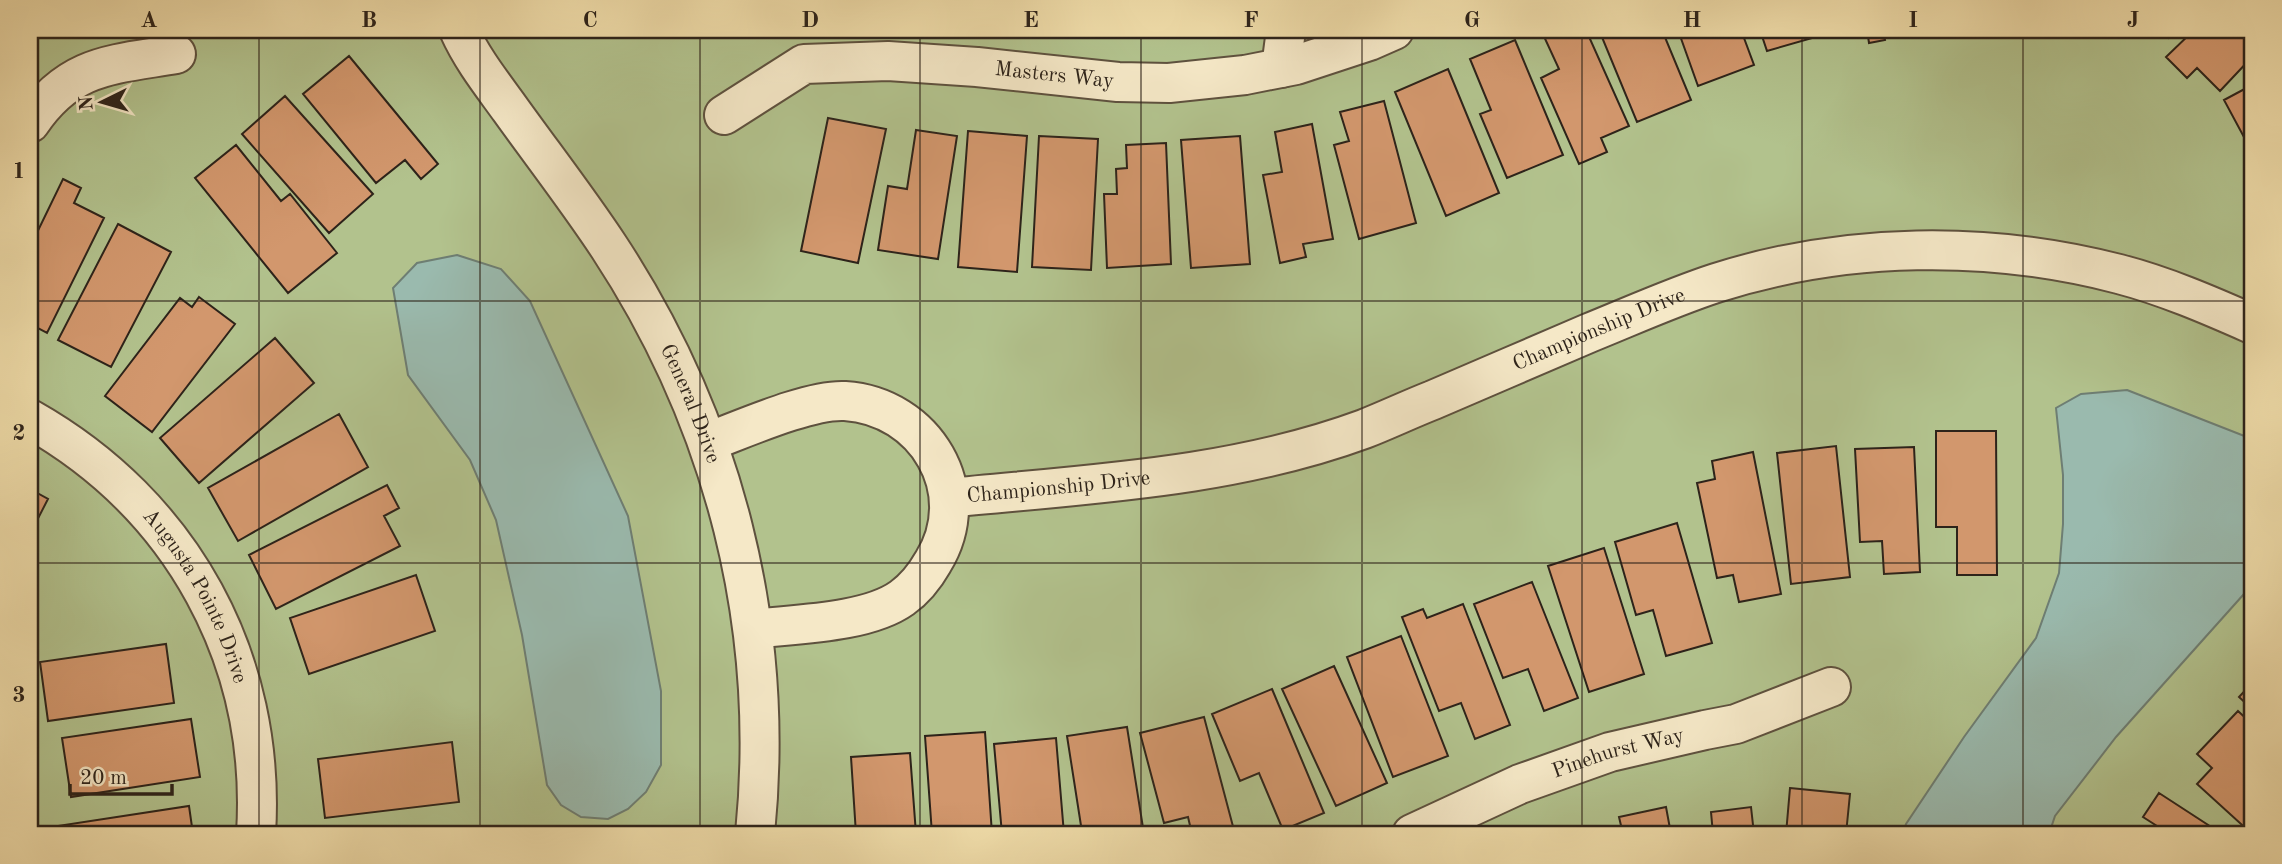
<svg xmlns="http://www.w3.org/2000/svg" width="2282" height="864" font-family="'Old Standard TT',serif">
<style>
.green{fill:#b2c28d;stroke:#707254;stroke-width:2}
.water{fill:#9abaae;stroke:#6e7e73;stroke-width:2}
.building{fill:#d2976d;stroke:#2d231a;stroke-width:2}
.lines{fill:none;stroke-linecap:round;stroke-linejoin:round}
.minor-casing{stroke:#5e513e;stroke-width:42}
.minor{stroke:#f5e8c7;stroke-width:38}
.grid{fill:none;stroke:#2d231a;stroke-width:2;stroke-opacity:0.55}
.labels{text-anchor:middle;dominant-baseline:central;stroke-width:7;stroke-linejoin:round;paint-order:stroke}
.street-label{font-size:21px;fill:#2d231a;stroke:#f5e8c7}
.neatline{fill:none;stroke:#2d231a;stroke-width:2.5}
.grid-label{font-size:23px;text-anchor:middle;font-weight:bold;fill:#2d231a}
</style>
<rect width="100%" height="100%" fill="#efdca9"/>
<filter id="stains"><feTurbulence type="fractalNoise" baseFrequency=".00286" numOctaves="4"/><feColorMatrix values="0 0 0 0 .2 0 0 0 0 .09 0 0 0 0 .02 0 0 0 .5 -.17"/></filter>
<radialGradient id="worn" r=".72"><stop offset=".6" stop-color="#630" stop-opacity="0"/><stop offset="1" stop-color="#630" stop-opacity=".3"/></radialGradient>
<!-- green -->
<path class="green" d="M 30,30 L 2252,30 L 2252,834 L 30,834 Z"/>
<!-- water -->
<path class="water" d="M 457,255 L 501,269 L 530,301 L 628,516 L 661,691 L 661,765 L 646,792 L 628,809 L 608,819 L 581,817 L 561,805 L 547,785 L 522,635 L 496,520 L 470,460 L 408,375 L 393,288 L 417,263 Z
M 2127,390 L 2252,439 L 2252,585 L 2116,737 L 2055,816 L 2049,834 L 1903,834 L 1906,824 L 1964,737 L 2036,638 L 2059,573 L 2063,524 L 2063,475 L 2056,408 L 2081,394 Z"/>
<!-- building -->
<path class="building" d="M 1541,30 L 1586,30 L 1629,126 L 1601,138 L 1607,152 L 1579,164 L 1541,78 L 1559,69 Z
M 1599,30 L 1662,30 L 1691,100 L 1637,122 Z
M 1678,30 L 1741,30 L 1754,65 L 1698,86 Z
M 1760,30 L 1825,30 L 1826,34 L 1767,51 Z
M 1867,30 L 1883,30 L 1885,40 L 1869,43 Z
M 2151,30 L 2173,30 L 2168,38 Z
M 2194,30 L 2252,30 L 2252,57 L 2220,91 L 2197,68 L 2187,78 L 2166,57 Z
M 1515,40 L 1563,155 L 1507,178 L 1480,114 L 1491,110 L 1470,59 Z
M 349,56 L 438,164 L 421,179 L 405,160 L 376,183 L 303,94 Z
M 1448,69 L 1499,193 L 1446,216 L 1395,92 Z
M 2252,85 L 2252,152 L 2224,100 Z
M 285,96 L 373,194 L 329,233 L 242,134 Z
M 1384,101 L 1416,223 L 1359,239 L 1334,145 L 1349,141 L 1340,112 Z
M 828,118 L 886,129 L 858,263 L 801,251 Z
M 1312,124 L 1333,239 L 1303,244 L 1306,257 L 1280,263 L 1263,175 L 1282,172 L 1275,132 Z
M 916,130 L 957,136 L 938,259 L 878,250 L 888,186 L 907,189 Z
M 968,131 L 1027,136 L 1017,272 L 958,267 Z
M 1039,136 L 1098,139 L 1091,270 L 1032,267 Z
M 1240,136 L 1250,264 L 1191,268 L 1181,140 Z
M 1166,143 L 1171,264 L 1107,268 L 1104,194 L 1117,194 L 1116,169 L 1127,168 L 1126,145 Z
M 236,145 L 281,201 L 290,194 L 337,253 L 288,293 L 195,178 Z
M 63,179 L 81,188 L 74,203 L 104,218 L 47,333 L 30,324 L 30,247 Z
M 118,224 L 171,252 L 111,367 L 58,340 Z
M 199,297 L 235,324 L 152,432 L 105,396 L 180,298 L 192,307 Z
M 275,338 L 314,383 L 199,483 L 160,438 Z
M 339,414 L 368,467 L 238,541 L 208,488 Z
M 1936,431 L 1996,431 L 1997,575 L 1957,575 L 1957,527 L 1936,527 Z
M 1836,446 L 1850,577 L 1791,584 L 1777,453 Z
M 1914,447 L 1920,572 L 1884,574 L 1882,541 L 1860,542 L 1855,449 Z
M 1753,452 L 1781,594 L 1739,602 L 1733,575 L 1717,578 L 1697,483 L 1715,479 L 1712,461 Z
M 387,485 L 399,508 L 384,516 L 400,546 L 276,609 L 249,555 Z
M 30,489 L 48,499 L 30,534 Z
M 1677,523 L 1712,643 L 1666,656 L 1653,610 L 1636,615 L 1615,542 Z
M 1604,548 L 1644,674 L 1589,692 L 1548,566 Z
M 416,575 L 435,631 L 309,674 L 290,618 Z
M 1532,582 L 1578,698 L 1544,711 L 1528,669 L 1503,678 L 1474,604 Z
M 1463,604 L 1510,725 L 1475,739 L 1461,703 L 1439,711 L 1402,617 L 1423,609 L 1427,618 Z
M 1401,636 L 1448,756 L 1393,777 L 1347,657 Z
M 166,644 L 174,703 L 48,721 L 40,662 Z
M 1334,666 L 1387,783 L 1336,806 L 1282,689 Z
M 2252,683 L 2252,709 L 2239,697 Z
M 1272,689 L 1324,813 L 1283,830 L 1259,773 L 1240,781 L 1212,714 Z
M 2238,711 L 2252,724 L 2252,834 L 2197,784 L 2212,768 L 2197,754 Z
M 1204,717 L 1235,834 L 1192,834 L 1188,817 L 1164,823 L 1140,733 Z
M 191,719 L 200,777 L 71,797 L 62,738 Z
M 1127,727 L 1144,834 L 1104,834 L 1103,829 L 1082,832 L 1067,736 Z
M 985,732 L 992,834 L 932,834 L 925,736 Z
M 1056,738 L 1064,834 L 1002,834 L 994,744 Z
M 452,742 L 459,802 L 325,818 L 318,759 Z
M 910,753 L 916,834 L 856,834 L 851,757 Z
M 1790,788 L 1850,794 L 1846,834 L 1786,834 Z
M 2159,793 L 2222,834 L 2152,834 L 2157,826 L 2143,817 Z
M 189,806 L 193,834 L 39,834 L 38,829 Z
M 1666,807 L 1671,834 L 1623,834 L 1619,817 Z
M 1751,807 L 1754,834 L 1713,834 L 1711,812 Z"/>
<g class="lines">
<defs>
<g id="minor">
<path id="s1" d="M 459,30 C 472,59 492,84 510,109 C 543,155 578,200 609,247 C 724,422 776,625 755,834"/>
<path d="M 1281,68 L 1286,30"/>
<path id="s2" d="M 724,115 L 804,64 L 888,61 L 977,67 L 1118,82 L 1169,83 L 1245,75 L 1296,65 L 1369,41 L 1394,30"/>
<path d="M 30,123 C 70,64 111,65 176,54"/>
<path id="s3" d="M 30,419 C 182,505 267,659 256,834"/>
<path d="M 708,442 C 743,429 810,399 845,401 C 925,406 977,491 933,562 C 925,576 916,588 902,598 C 867,623 797,624 753,629"/>
<path id="s4" d="M 949,498 C 1088,484 1231,478 1364,429 C 1387,420 1410,409 1433,400 C 1485,378 1537,355 1589,333 C 1631,316 1673,297 1716,283 C 1845,242 1988,240 2119,274 C 2165,286 2209,305 2252,324"/>
<path id="s5" d="M 1412,834 L 1520,784 L 1610,752 L 1705,730 L 1736,724 L 1831,687"/>
</g>
</defs>
<!-- minor casing -->
<use href="#minor" class="minor-casing"/>
<!-- minor -->
<use href="#minor" class="minor"/>
</g>
<!-- grid -->
<path class="grid" d="M 259,30 L 259,834M 480,30 L 480,834M 700,30 L 700,834M 920,30 L 920,834M 1141,30 L 1141,834M 1362,30 L 1362,834M 1582,30 L 1582,834M 1802,30 L 1802,834M 2023,30 L 2023,834M 30,301 L 2252,301M 30,563 L 2252,563"/>
<g class="labels">
<!-- street labels -->
<g class="street-label">
<text stroke="none"><textPath href="#s2" startOffset="346">Masters Way</textPath></text>
<text stroke="none"><textPath href="#s4" startOffset="677">Championship Drive</textPath></text>
<text stroke="none"><textPath href="#s1" startOffset="441">General Drive</textPath></text>
<text stroke="none"><textPath href="#s4" startOffset="110">Championship Drive</textPath></text>
<text stroke="none"><textPath href="#s3" startOffset="248">Augusta Pointe Drive</textPath></text>
<text stroke="none"><textPath href="#s5" startOffset="222">Pinehurst Way</textPath></text>
</g>
</g>
<!-- margin -->
<rect width="2282" height="864" fill="none" stroke="#efdca9" stroke-width="77"/>
<!-- north arrow -->
<g transform="translate(102 102) rotate(265)" stroke="#f5e8c7" stroke-width="5" paint-order="stroke">
<path d="M0-5L12 26L0 18L-12 26Z" fill="#2d231a"/>
<text y="-10" font-size="19" font-weight="bold" text-anchor="middle" fill="#2d231a">N</text>
</g>
<!-- scale -->
<path d="M70 784v10h102v-10" fill="none" stroke="#2d231a" stroke-width="3.5"/>
<text x="80" y="784" font-size="21" fill="#2d231a" stroke="#f5e8c7" stroke-width="5" paint-order="stroke">20 m</text>
<rect x="38" y="38" width="2206" height="788" class="neatline"/>
<g class="grid-label">
<text x="149" y="27">A</text>
<text x="369" y="27">B</text>
<text x="590" y="27">C</text>
<text x="810" y="27">D</text>
<text x="1031" y="27">E</text>
<text x="1251" y="27">F</text>
<text x="1472" y="27">G</text>
<text x="1692" y="27">H</text>
<text x="1913" y="27">I</text>
<text x="2133" y="27">J</text>
<text x="19" y="178">1</text>
<text x="19" y="440">2</text>
<text x="19" y="702">3</text>
</g>
<rect width="100%" height="100%" filter="url(#stains)"/>
<rect width="100%" height="100%" fill="url(#worn)"/>
</svg>
